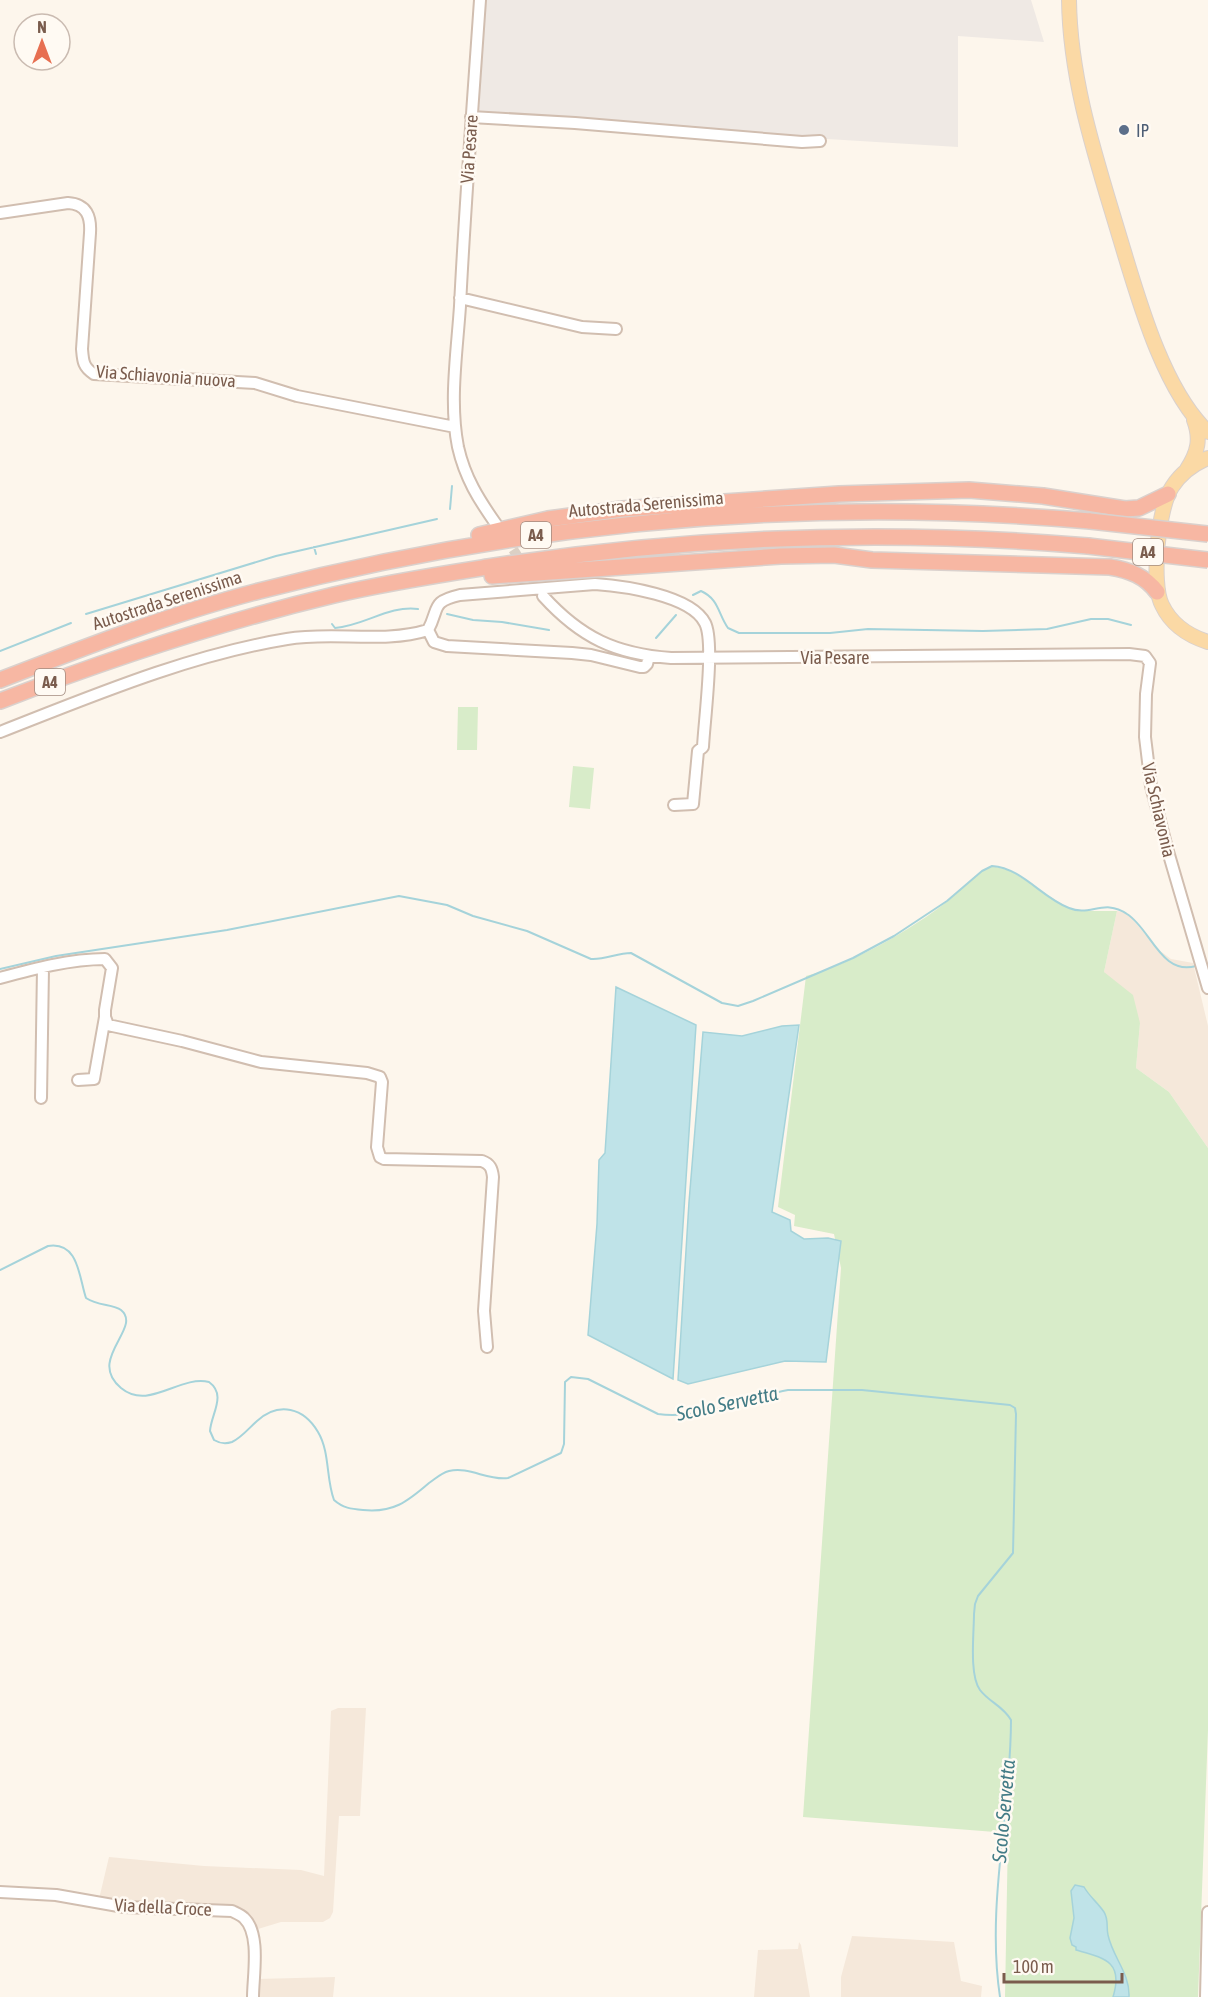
<svg xmlns="http://www.w3.org/2000/svg" width="1208" height="1997" font-family="'Asap Condensed',sans-serif">
<style>
.residential{fill:#f5e8da}
.industrial{fill:#efe9e4}
.green{fill:#d8ecc9}
.water{fill:#bfe3e8;stroke:#a5d3da;stroke-width:1.5}
.lines{fill:none;stroke-linecap:round;stroke-linejoin:round}
.stream{stroke:#a5d3da;stroke-width:2}
.minor-tunnel{stroke:#dcd0c4;stroke-width:10;stroke-dasharray:10 5;stroke-linecap:butt}
.minor-casing{stroke:#d1beb0;stroke-width:14}
.major-casing{stroke:#dad1cd;stroke-width:16}
.highway-casing{stroke:#dad1cd;stroke-width:18}
.minor{stroke:#fff;stroke-width:10}
.major{stroke:#fbd9a5;stroke-width:14}
.highway{stroke:#f7b7a3;stroke-width:15}
.highway-bridge-casing{stroke:#dad1cd;stroke-width:18;stroke-linecap:butt}
.highway-bridge{stroke:#f7b7a3;stroke-width:15}
.service-dot{fill:#5c6f8a;stroke:#fffaf3;stroke-width:2}
.labels{text-anchor:middle;dominant-baseline:central;stroke-width:5;stroke-linejoin:round;paint-order:stroke}
.shield{fill:#fffaf3;stroke:#a28b7f;stroke-width:1.5}
.shield-label{font-size:16px;font-weight:bold;fill:#7a5c4d}
.service-label{font-size:18px;fill:#4e5e75;stroke:#fffaf3;text-anchor:start}
.street-label{font-size:18px;fill:#7a5c4d;stroke:#fffaf3}
.water-label{font-size:20px;font-style:italic;fill:#437c86;stroke:#fffaf3}
</style>
<rect width="100%" height="100%" fill="#fdf6ec"/>
<!-- residential -->
<path class="residential" d="M 1117,911 L 1127,913 L 1159,950 L 1171,959 L 1193,963 L 1208,1026 L 1208,1148 L 1169,1092 L 1136,1068 L 1140,1023 L 1104,972 Z
M 338,1708 L 366,1708 L 360,1816 L 339,1816 L 333,1912 L 330,1918 L 323,1922 L 281,1922 L 258,1929 L 255,1928 L 244,1916 L 99,1899 L 109,1857 L 204,1866 L 301,1870 L 324,1876 L 331,1711 Z
M 852,1936 L 954,1942 L 961,1981 L 982,1986 L 981,1997 L 841,1997 L 841,1977 Z
M 799,1942 L 801,1945 L 810,1997 L 754,1997 L 758,1950 L 798,1949 Z
M 335,1977 L 333,1997 L 256,1997 L 257,1979 Z"/>
<!-- industrial -->
<path class="industrial" d="M 477,0 L 1031,0 L 1044,42 L 958,36 L 958,147 L 471,117 Z"/>
<!-- green -->
<path class="green" d="M 458,707 L 478,707 L 477,750 L 457,750 Z
M 573,766 L 594,768 L 590,809 L 569,807 Z
M 992,866 L 1011,871 L 1066,907 L 1077,911 L 1117,911 L 1104,972 L 1133,995 L 1140,1023 L 1136,1068 L 1169,1092 L 1208,1148 L 1208,1730 L 1198,1997 L 1005,1997 L 1008,1833 L 803,1817 L 841,1268 L 834,1234 L 794,1226 L 795,1215 L 778,1207 L 806,976 C 852,964 911,930 949,900 C 962,889 976,872 992,866 Z"/>
<!-- water -->
<path class="water" d="M 616,987 L 696,1025 L 673,1379 L 588,1335 L 597,1224 L 599,1160 L 605,1153 Z
M 799,1025 L 772,1212 L 790,1220 L 791,1231 L 804,1239 L 828,1238 L 841,1241 L 826,1362 L 785,1361 L 688,1384 L 678,1380 L 689,1202 L 703,1032 L 742,1036 L 782,1026 Z
M 1075,1885 L 1084,1887 C 1089,1896 1098,1903 1104,1912 C 1109,1920 1106,1927 1108,1935 C 1113,1958 1130,1973 1129,1997 L 1113,1997 C 1124,1961 1104,1958 1076,1950 L 1076,1947 L 1072,1945 L 1070,1938 L 1074,1918 L 1071,1891 Z"/>
<g class="lines">
<!-- stream -->
<path class="stream" d="M 450,509 L 452,486
M 314,547 L 316,554
M 693,595 L 701,591 C 719,599 718,614 728,628 L 739,633 L 830,633 L 868,629 L 983,631 L 1047,629 L 1091,619 L 1108,619 L 1131,625
M 86,614 L 276,556 L 437,519
M 447,614 L 473,620 L 502,622 L 549,630
M 332,624 L 335,628 C 364,626 389,605 418,609
M 656,638 L 676,615
M 0,651 L 71,623
M 0,969 L 56,956 L 227,930 L 399,896 L 447,905 L 473,916 L 527,931 L 591,959 C 605,960 617,953 631,953 L 722,1003 L 738,1006 L 753,1001 L 853,958 L 894,936 L 947,901 L 982,871 L 992,866 C 1022,868 1042,898 1069,908 C 1090,917 1104,898 1127,914 C 1151,929 1161,976 1196,966
M 0,1270 L 48,1246 C 79,1241 79,1278 86,1298 C 98,1306 113,1304 121,1310 C 143,1328 86,1359 121,1388 C 149,1411 179,1375 209,1382 C 227,1395 211,1414 210,1431 L 214,1440 C 219,1443 226,1444 232,1442 C 241,1438 249,1428 257,1421 C 279,1401 304,1408 318,1432 C 330,1452 326,1479 334,1500 C 343,1508 351,1509 363,1510 C 393,1513 407,1502 429,1483 C 435,1479 441,1473 449,1471 C 469,1466 488,1481 508,1478 L 561,1453 L 564,1444 L 565,1382 L 571,1377 L 588,1379 L 658,1414 C 688,1418 723,1409 752,1400 C 765,1396 775,1392 788,1390 L 862,1390 L 1010,1405 L 1015,1408 L 1016,1414 L 1013,1553 L 978,1596 L 975,1604 L 974,1614 C 974,1633 969,1675 980,1690 C 989,1702 1003,1706 1011,1720 C 1011,1813 986,1904 1000,1997"/>
<!-- minor-tunnel -->
<path class="minor-tunnel" d="M 505,537 L 542,594"/>
<defs>
<path id="minor" d="M 480,0 C 473,102 465,204 460,306 C 457,352 449,402 458,447 C 465,478 479,500 496,524
M 471,117 L 575,123 L 802,142 L 820,141
M 0,213 L 68,203 C 87,204 91,217 90,233 L 82,349 C 83,361 83,367 94,374 L 255,383 L 297,396 L 455,427
M 460,298 L 582,327 L 616,329
M 543,596 C 581,638 616,654 671,658 L 1129,654 L 1145,656 L 1150,663 L 1146,694 L 1145,737 L 1151,786 L 1167,848 L 1208,988
M 428,630 L 434,642 L 447,646 L 572,653 L 591,655 L 640,667 L 644,667 L 647,664 L 649,656
M 0,732 C 92,696 189,655 287,639 C 333,631 383,644 428,630 C 440,608 430,602 460,595 L 595,584 C 623,586 691,595 705,623 C 715,642 704,723 703,747 L 698,751 L 693,804 L 674,805
M 0,978 C 33,969 70,959 105,959 L 112,968 L 105,1010 L 105,1017 L 108,1025 L 182,1041 L 261,1062 L 367,1073 L 380,1077 L 382,1082 L 377,1147 L 380,1157 L 384,1159 L 482,1161 C 490,1164 492,1168 493,1177 L 484,1311 L 487,1347
M 78,1080 L 94,1079 L 105,1017
M 41,1098 L 43,968
M 0,1892 L 56,1895 L 124,1907 L 232,1911 C 236,1913 241,1915 244,1918 C 261,1934 253,1976 253,1997
M 1206,1997 L 1208,1912"/>
<path id="major" d="M 1069,0 C 1070,81 1096,158 1119,235 C 1137,294 1162,389 1208,432
M 1208,458 C 1193,464 1181,473 1172,487 C 1158,508 1151,583 1162,605 C 1171,624 1189,636 1208,642
M 1187,469 C 1198,452 1201,439 1194,420"/>
<path id="highway" d="M 479,535 L 548,519 L 622,509 L 839,494 L 969,490 L 1043,496 L 1125,509 L 1139,508 L 1168,494
M 492,576 L 781,556 L 834,555 L 872,560 L 1110,567 C 1129,570 1145,576 1157,592
M 0,680 C 85,647 170,614 259,591 C 531,521 811,497 1090,521
M 0,701 C 109,659 221,622 334,595 C 385,583 437,575 488,567 C 687,536 887,529 1088,546"/>
</defs>
<!-- minor casing -->
<use href="#minor" class="minor-casing"/>
<!-- major casing -->
<use href="#major" class="major-casing"/>
<!-- highway casing -->
<use href="#highway" class="highway-casing"/>
<!-- minor -->
<use href="#minor" class="minor"/>
<!-- major -->
<use href="#major" class="major"/>
<!-- highway -->
<use href="#highway" class="highway"/>
<defs>
<path id="highway-bridge" d="M 1090,521 L 1208,534
M 1088,546 L 1208,560"/>
</defs>
<!-- highway-bridge casing -->
<use href="#highway-bridge" class="highway-bridge-casing"/>
<!-- highway-bridge -->
<use href="#highway-bridge" class="highway-bridge"/>
</g>
<!-- markers -->
<circle class="service-dot" cx="1124" cy="130" r="6"/>
<g class="labels">
<!-- shield labels -->
<g class="shield">
<rect x="521" y="522" width="30" height="26" rx="4.5"/>
<rect x="1133" y="539" width="30" height="26" rx="4.5"/>
<rect x="35" y="669" width="30" height="26" rx="4.5"/>
</g>
<g class="shield-label">
<text x="536" y="535">A4</text>
<text x="1148" y="552">A4</text>
<text x="50" y="682">A4</text>
</g>
<!-- service labels -->
<g class="service-label">
<text x="1136" y="130">IP</text>
</g>
<!-- street labels -->
<g class="street-label">
<text transform="translate(469 149) rotate(-86)">Via Pesare</text>
<text transform="translate(166 376) rotate(4)">Via Schiavonia nuova</text>
<text transform="translate(646 504) rotate(-5)">Autostrada Serenissima</text>
<text transform="translate(167 600) rotate(-18)">Autostrada Serenissima</text>
<text x="835" y="657">Via Pesare</text>
<text transform="translate(1159 810) rotate(77)">Via Schiavonia</text>
<text transform="translate(163 1907) rotate(3)">Via della Croce</text>
</g>
<!-- water labels -->
<g class="water-label">
<text transform="translate(727 1403) rotate(-12)">Scolo Servetta</text>
<text transform="translate(1003 1811) rotate(-85)">Scolo Servetta</text>
</g>
</g>
<!-- north arrow -->
<g transform="translate(42 42)"><circle r="28" fill="#fffaf3" stroke="#cabbb1" stroke-width="1.5"/>
<path d="M0-4.5L10 22L0 15L-10 22Z" fill="#e76f51"/>
<text y="-9" font-size="16" font-weight="bold" text-anchor="middle" fill="#7a5c4d">N</text>
</g>
<!-- scale -->
<path d="M1004 1973v9h118v-9" fill="none" stroke="#7a5c4d" stroke-width="3"/>
<text x="1013" y="1973" font-size="18" fill="#7a5c4d" stroke="#fffaf3" stroke-width="4.5" paint-order="stroke">100 m</text>
</svg>
